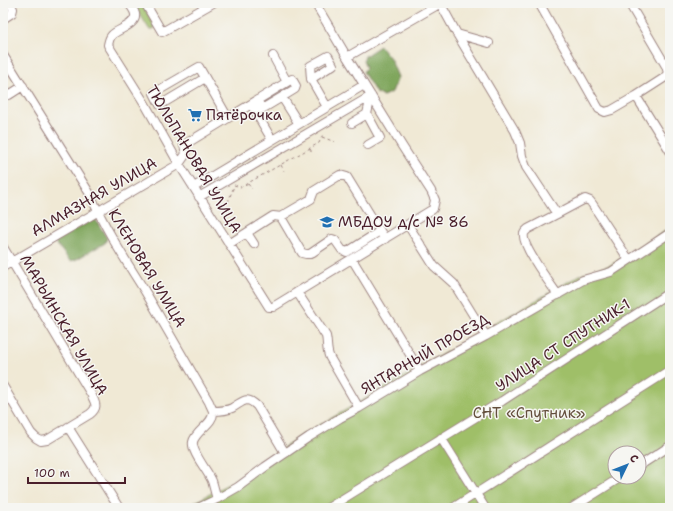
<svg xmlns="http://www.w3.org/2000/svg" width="673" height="511" font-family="'Shantell Sans',sans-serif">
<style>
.green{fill:#9fbf68;stroke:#746f4a;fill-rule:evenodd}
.forest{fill:#7fa65c;stroke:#646244}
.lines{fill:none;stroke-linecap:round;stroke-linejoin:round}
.minor-casing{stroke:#9d8480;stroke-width:10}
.path{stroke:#9d8480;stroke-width:1;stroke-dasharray:3 3;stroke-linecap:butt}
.minor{stroke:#fff;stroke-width:8}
.labels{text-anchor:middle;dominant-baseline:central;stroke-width:3;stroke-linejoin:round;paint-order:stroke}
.poi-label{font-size:15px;fill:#4a1f2b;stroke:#f6f6f2;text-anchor:start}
.street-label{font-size:15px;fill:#4a1f2b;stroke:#f6f6f2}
.park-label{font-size:15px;fill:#644f3d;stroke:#f6f6f2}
</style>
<rect width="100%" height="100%" fill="#f6f6f2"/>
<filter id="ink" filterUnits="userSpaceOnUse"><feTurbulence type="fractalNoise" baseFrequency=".025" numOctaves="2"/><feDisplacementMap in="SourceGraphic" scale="8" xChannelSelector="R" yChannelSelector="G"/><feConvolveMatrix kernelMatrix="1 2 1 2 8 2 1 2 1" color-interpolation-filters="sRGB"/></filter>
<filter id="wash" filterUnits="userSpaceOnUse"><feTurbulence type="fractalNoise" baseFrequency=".012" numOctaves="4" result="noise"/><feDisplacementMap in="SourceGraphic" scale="16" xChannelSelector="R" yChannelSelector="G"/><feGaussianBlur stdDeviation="0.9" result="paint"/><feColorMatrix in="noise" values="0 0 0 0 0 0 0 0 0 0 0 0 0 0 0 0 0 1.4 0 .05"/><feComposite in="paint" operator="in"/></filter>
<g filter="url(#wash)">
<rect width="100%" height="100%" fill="#f0e9d5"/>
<!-- green -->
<path class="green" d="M 133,3 L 142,3 L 155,28 L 153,30 L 151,30 L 149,29 Z
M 670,228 L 670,508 L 184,508 L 243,476 L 297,438 L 580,275 L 611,265 ZM 615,453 L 639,453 L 639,477 L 615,477 Z"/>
<!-- forest -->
<path class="forest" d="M 380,46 L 390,58 L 398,77 L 392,92 L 383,96 L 376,93 L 363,72 L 366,68 L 363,61 L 365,56 Z
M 94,219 L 96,220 L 107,238 L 105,243 L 75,260 L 70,261 L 55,242 L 56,240 Z"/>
</g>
<g filter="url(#ink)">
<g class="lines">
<defs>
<path id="minor" d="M 128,3 C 131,6 134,10 135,14 C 137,25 118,29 112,35 C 109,38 109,41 108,45 L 145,104 L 179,164 L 269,307 L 273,307 L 433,209 L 435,200 L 431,191 L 402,146 L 347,57 L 441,3
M 145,3 L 162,32 L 213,3
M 315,3 L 347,57
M 440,3 L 457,34 L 515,131 L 520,143 L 522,156 L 526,167 L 557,214 L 585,199 L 590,201 L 593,205 L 629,260
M 539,3 L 599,109 L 605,112 L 612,110 L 636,96 L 664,78 L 668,73 L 666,66 L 629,3
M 3,19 L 12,13 L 13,9 L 10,3
M 457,34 L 489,43
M 3,55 L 90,194 C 105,229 126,261 146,293 C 167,329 188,366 209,402 C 210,405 212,408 213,411 C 215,423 195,431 193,442 C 191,452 208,471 212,481 C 214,487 215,493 217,499
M 273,56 L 287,82
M 205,78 L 160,105 L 154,93 L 199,67 L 228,118
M 311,79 L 310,66 L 328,56 L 333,65 L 311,79 L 327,107
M 9,95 L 23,86
M 636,96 L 670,151
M 257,100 L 262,109 L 282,97
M 251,104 L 272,140
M 367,114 L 380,138 L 368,145
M 352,123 L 367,114 L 371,96
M 194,187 L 364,85
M 199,197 L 371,96
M 557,214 L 528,229 C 526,231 524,232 524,234 C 521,245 551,285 558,295
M 408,225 L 434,266 L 454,284 L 486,336
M 380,231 L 347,252 L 342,250 L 335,240 L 332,239 L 310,254 L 306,254 L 302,253 L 282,219 L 282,216 L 311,199 L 314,191 L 340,175 L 347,177 L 385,239
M 247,233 L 254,244
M 229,244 L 273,216 L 282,217
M 3,247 L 91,394 C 95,403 99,407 90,414 L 47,440 L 41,441 L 36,438 L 31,433 L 3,386
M 352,259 L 420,371
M 3,267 L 179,164 L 186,154 L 184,145 L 292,79 L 296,86 L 295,89 L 282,97 L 299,124
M 297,292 L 326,336 C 328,345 326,350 330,358 L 359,408
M 213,411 C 219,411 226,411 232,408 C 243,402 246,395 257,406 L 285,453
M 68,427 L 119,508
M 441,438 L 485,508
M 639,466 L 670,446
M 198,508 L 217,499 L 238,487 L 265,467 L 309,437 L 340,418 L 359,408 L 420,371 L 486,336 L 583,280 L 611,272 L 670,233
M 328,508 L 502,401 L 670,292
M 453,508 L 670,370
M 572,508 L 621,477"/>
</defs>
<!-- minor casing -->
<use href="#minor" class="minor-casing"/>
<!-- path -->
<path class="path" d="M 322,137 L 335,142
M 310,149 L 313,154
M 281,165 L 284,171
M 248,184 L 252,189
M 234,185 L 241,187 L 319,143 L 323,134
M 228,202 L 234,186"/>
<!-- minor -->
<use href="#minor" class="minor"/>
</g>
</g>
<!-- icons -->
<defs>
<symbol id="supermarket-bare" viewBox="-9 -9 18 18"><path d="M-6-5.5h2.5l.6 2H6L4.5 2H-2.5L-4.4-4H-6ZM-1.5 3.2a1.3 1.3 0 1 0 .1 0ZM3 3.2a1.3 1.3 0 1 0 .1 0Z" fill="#1f6fb2" stroke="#f6f6f2" stroke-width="2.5" paint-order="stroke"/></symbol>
<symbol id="school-bare" viewBox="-9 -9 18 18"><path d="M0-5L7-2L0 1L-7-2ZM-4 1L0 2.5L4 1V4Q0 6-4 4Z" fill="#1f6fb2" stroke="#f6f6f2" stroke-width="2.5" paint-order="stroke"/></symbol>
</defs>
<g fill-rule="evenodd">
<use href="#supermarket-bare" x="185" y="105" width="20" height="20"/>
<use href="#school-bare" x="317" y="212" width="20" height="20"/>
</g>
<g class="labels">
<!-- poi labels -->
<g class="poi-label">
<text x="206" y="115">Пятёрочка</text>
<text x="338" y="222">МБДОУ д/с № 86</text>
</g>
<!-- street labels -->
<g class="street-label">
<text transform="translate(194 159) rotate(59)">ТЮЛЬПАНОВАЯ УЛИЦА</text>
<text transform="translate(94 197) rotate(-30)">АЛМАЗНАЯ УЛИЦА</text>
<text transform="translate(147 268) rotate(59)">КЛЕНОВАЯ УЛИЦА</text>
<text transform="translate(64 325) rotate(60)">МАРЬИНСКАЯ УЛИЦА</text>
<text transform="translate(563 345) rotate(-33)">УЛИЦА СТ СПУТНИК-1</text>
<text transform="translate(425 354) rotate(-30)">ЯНТАРНЫЙ ПРОЕЗД</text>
</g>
<!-- park labels -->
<g class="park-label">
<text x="529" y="413">СНТ «Спутник»</text>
</g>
</g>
<!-- margin -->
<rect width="673" height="511" fill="none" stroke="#f6f6f2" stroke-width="16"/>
<!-- north arrow -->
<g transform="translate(627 465) rotate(47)"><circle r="19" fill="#f6f6f2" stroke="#b1a0a2"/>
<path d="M0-3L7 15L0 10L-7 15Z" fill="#1f6fb2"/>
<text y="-6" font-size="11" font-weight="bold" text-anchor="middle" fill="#4a1f2b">С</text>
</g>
<!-- scale -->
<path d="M28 477v6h97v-6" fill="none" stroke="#4a1f2b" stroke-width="2"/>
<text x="34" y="477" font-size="12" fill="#4a1f2b" stroke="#f6f6f2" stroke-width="3" paint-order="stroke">100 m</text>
</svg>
